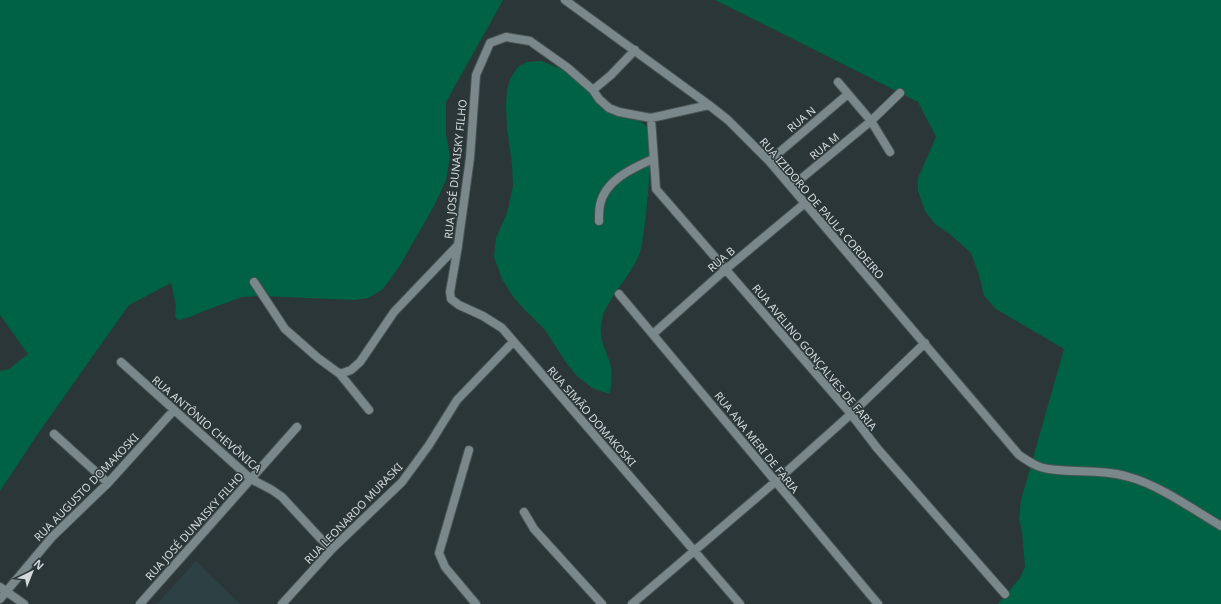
<svg xmlns="http://www.w3.org/2000/svg" width="1221" height="604" font-family="'Noto Sans',sans-serif">
<style>
.built{fill:#2d4044}
.green{fill:#006244}
.lines{fill:none;stroke-linecap:round;stroke-linejoin:round}
.minor-casing{stroke:#495354;stroke-width:10}
.minor{stroke:#7b888b;stroke-width:8}
.labels{text-anchor:middle;dominant-baseline:central;stroke-width:3;stroke-linejoin:round;paint-order:stroke}
.street-label{font-size:11px;fill:#d3dadb;stroke:#2b3638}
</style>
<rect width="100%" height="100%" fill="#2b3638"/>
<!-- built -->
<path class="built" d="M 196,561 L 240,604 L 157,604 Z"/>
<!-- green -->
<path class="green" d="M 0,0 L 503,0 L 446,102 L 446,134 L 450,157 L 446,180 L 434,206 L 399,267 L 383,289 L 368,298 L 354,300 L 261,296 L 242,297 L 204,311 L 190,317 L 179,320 L 175,317 L 176,306 L 171,283 L 129,305 L 39,432 L 0,491 L 0,371 L 9,369 L 28,354 L 0,315 Z
M 715,0 L 1221,0 L 1221,604 L 998,604 L 1020,578 L 1025,567 L 1022,531 L 1019,519 L 1021,500 L 1064,349 L 996,309 L 984,296 L 979,275 L 971,253 L 951,235 L 935,224 L 925,211 L 918,191 L 918,178 L 936,137 L 918,102 Z
M 541,61 C 554,66 568,71 580,78 C 593,87 602,99 615,107 C 626,115 643,118 649,131 C 654,143 645,237 640,252 C 632,276 607,297 602,320 C 597,339 607,350 611,367 C 612,376 611,385 610,394 L 592,388 L 577,376 L 567,364 L 545,330 L 523,308 L 514,298 L 502,279 L 494,257 L 496,238 L 507,213 L 513,186 L 512,164 L 507,129 L 506,105 L 507,89 L 510,79 L 518,67 L 527,62 Z"/>
<g class="lines">
<defs>
<path id="minor" d="M 565,0 L 709,105 L 728,120 L 769,161 L 1019,455 C 1028,461 1038,468 1049,469 C 1076,473 1103,469 1129,477 C 1159,485 1194,510 1221,526
M 838,82 L 871,121 L 890,152
M 593,90 L 611,75 L 635,50
M 651,118 L 656,189 L 851,414 L 877,448 L 1005,594
M 769,161 L 848,94
M 791,187 L 871,121 L 900,93
M 599,221 C 599,215 599,210 600,205 C 605,180 633,168 653,159
M 458,246 L 450,292 L 451,299 L 459,305 L 483,316 L 502,328 L 740,604
M 254,282 L 285,329 L 318,358 L 340,374 L 369,410
M 619,294 C 706,397 791,501 878,604
M 653,334 L 726,269 L 805,203
M 121,362 L 251,479 L 272,490 L 282,497 L 320,538 L 332,549
M 340,374 L 351,370 L 360,362 L 394,312 L 458,245 L 470,158 L 476,75 L 490,43 L 506,37 L 530,41 L 568,68 L 593,90 L 599,99 L 609,108 L 619,112 L 651,118 L 709,105
M 54,434 L 108,483
M 469,450 L 439,553 L 445,567 L 476,604
M 524,512 L 534,529 L 602,604
M 0,587 L 24,604
M 0,599 L 52,537 L 108,483 L 174,410
M 140,604 L 297,427
M 282,604 L 332,549 L 402,482 L 429,445 L 457,400 L 513,342
M 632,604 L 775,482 L 851,414 L 925,343"/>
</defs>
<!-- minor casing -->
<use href="#minor" class="minor-casing"/>
<!-- minor -->
<use href="#minor" class="minor"/>
</g>
<g class="labels">
<!-- street labels -->
<g class="street-label">
<text transform="translate(801 119) rotate(-40)">RUA N</text>
<text transform="translate(824 146) rotate(-40)">RUA M</text>
<text transform="translate(455 169) rotate(-84)">RUA JOSÉ DUNAISKY FILHO</text>
<text transform="translate(822 208) rotate(49)">RUA IZIDORO DE PAULA CORDEIRO</text>
<text transform="translate(721 259) rotate(-41)">RUA B</text>
<text transform="translate(815 357) rotate(50)">RUA AVELINO GONÇALVES DE FARIA</text>
<text transform="translate(592 416) rotate(49)">RUA SIMÃO DOMAKOSKI</text>
<text transform="translate(207 424) rotate(41)">RUA ANTÔNIO CHEVÔNICA</text>
<text transform="translate(757 442) rotate(51)">RUA ANA MERI DE FARIA</text>
<text transform="translate(86 487) rotate(-46)">RUA AUGUSTO DOMAKOSKI</text>
<text transform="translate(353 513) rotate(-46)">RUA LEONARDO MURASKI</text>
<text transform="translate(194 526) rotate(-48)">RUA JOSÉ DUNAISKY FILHO</text>
</g>
</g>
<!-- north arrow -->
<g transform="translate(32 572) rotate(43)" stroke="#2b3638" stroke-width="3" paint-order="stroke">
<path d="M0-3L7 15L0 10L-7 15Z" fill="#d3dadb"/>
<text y="-6" font-size="11" font-weight="bold" text-anchor="middle" fill="#d3dadb">N</text>
</g>
</svg>
